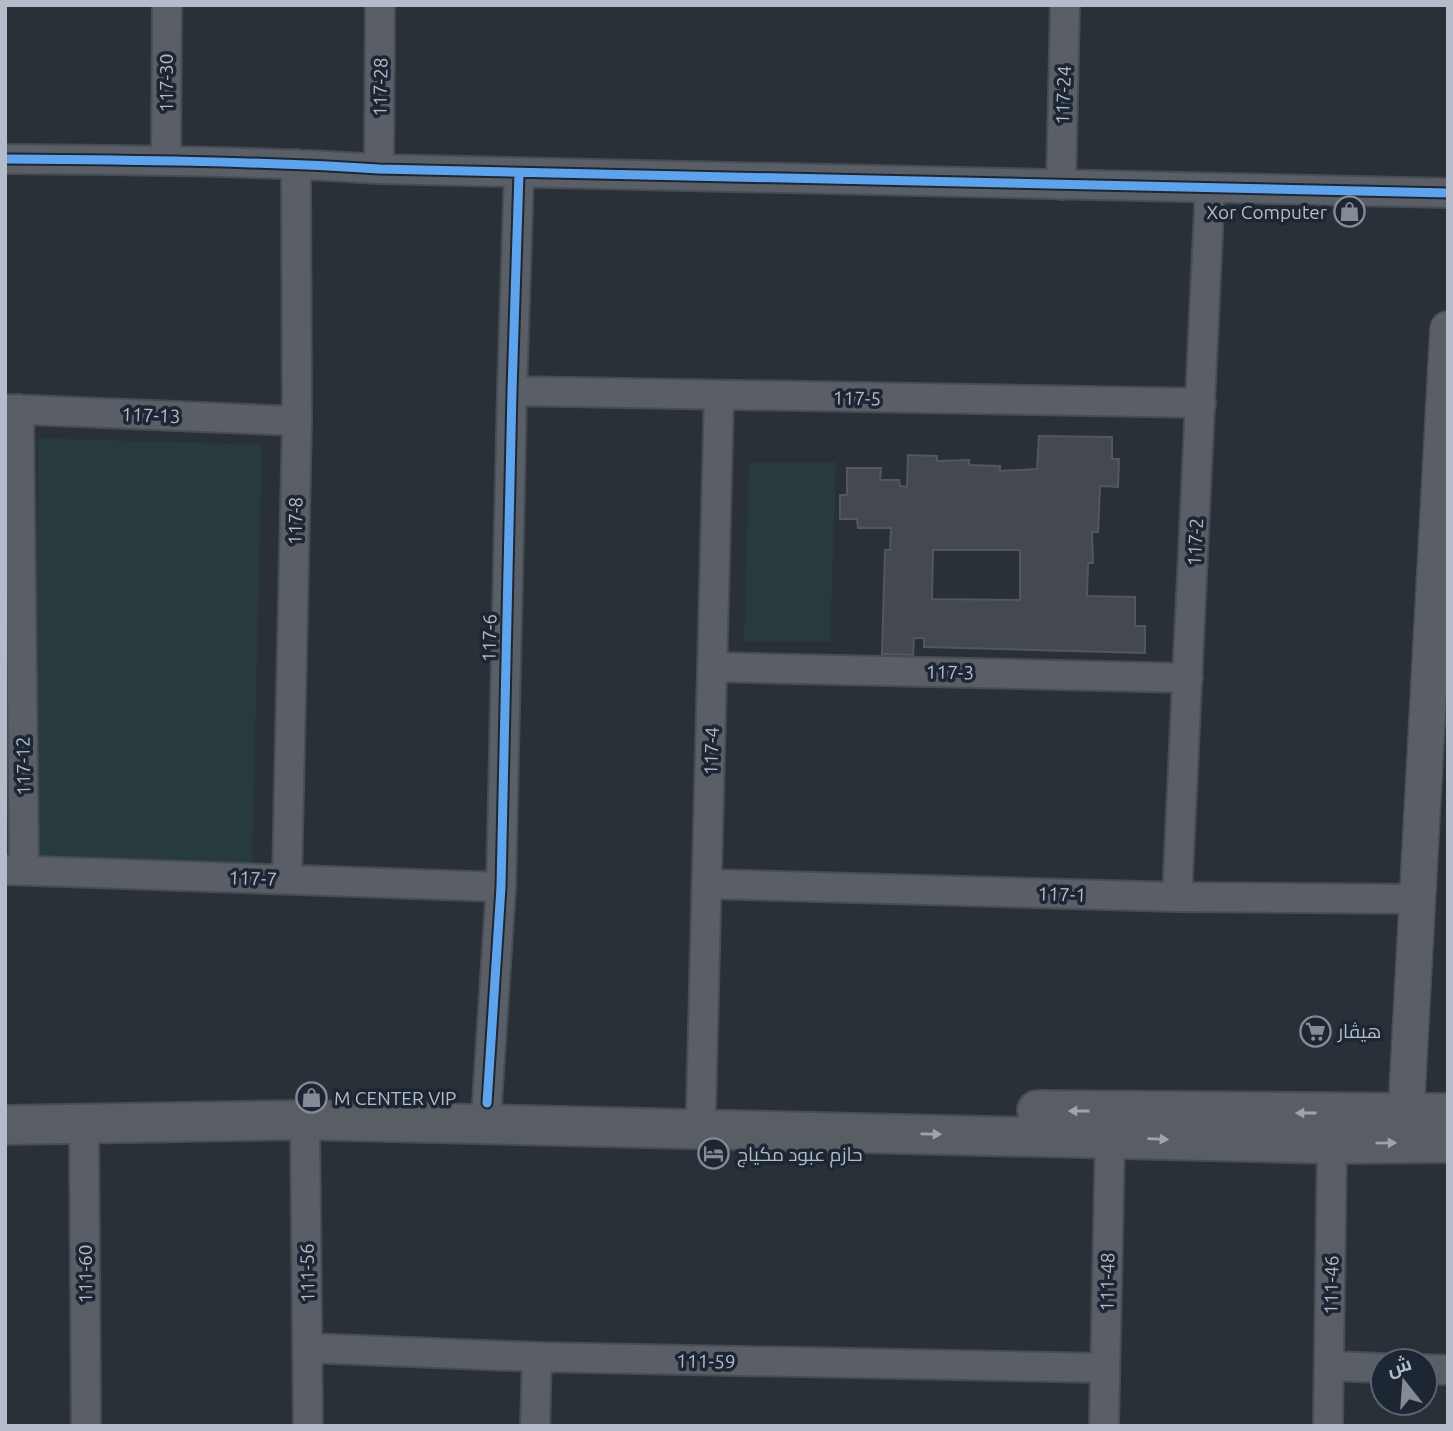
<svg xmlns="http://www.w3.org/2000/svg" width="1453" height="1431" font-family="Ubuntu,Cairo,sans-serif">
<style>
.green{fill:#273a3e}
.building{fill:#444950;stroke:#52575f;stroke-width:2;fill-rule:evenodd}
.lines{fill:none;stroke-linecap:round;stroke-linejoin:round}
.minor-casing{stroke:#484c53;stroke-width:32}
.tertiary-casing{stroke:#484c53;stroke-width:38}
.secondary-casing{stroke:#484c53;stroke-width:42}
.minor{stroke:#5a5e66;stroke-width:28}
.tertiary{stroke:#5a5e66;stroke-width:35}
.secondary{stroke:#595d64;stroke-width:38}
.cycleway-casing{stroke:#1d2633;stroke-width:13}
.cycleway{stroke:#60a3ed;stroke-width:9}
.oneway{fill:#9da4b0}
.labels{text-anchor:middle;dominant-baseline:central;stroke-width:7;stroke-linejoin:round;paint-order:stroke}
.street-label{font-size:19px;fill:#b4bcc9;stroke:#1d2633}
.poi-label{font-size:19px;fill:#b4bcc9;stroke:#1d2633;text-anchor:start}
</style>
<rect width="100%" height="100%" fill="#2a3038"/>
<!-- green -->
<path class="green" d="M 38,438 L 262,445 L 252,865 L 35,859 Z
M 836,462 L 830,642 L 744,641 L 749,463 Z"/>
<!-- building -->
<path class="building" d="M 1039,436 L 1112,437 L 1112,459 L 1119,459 L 1118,487 L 1100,486 L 1098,532 L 1092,532 L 1093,563 L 1088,563 L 1087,596 L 1135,597 L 1135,626 L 1145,626 L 1145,653 L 924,647 L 924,638 L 914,638 L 913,655 L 882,654 L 885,550 L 890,550 L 891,528 L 858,528 L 857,519 L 840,519 L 840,495 L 847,495 L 847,468 L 881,468 L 880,480 L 899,480 L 900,486 L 907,487 L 908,455 L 937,456 L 937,461 L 969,460 L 969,465 L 1000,466 L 1000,471 L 1037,469 ZM 933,550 L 1020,550 L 1020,600 L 932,599 Z"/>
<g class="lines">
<defs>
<path id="minor" d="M 5,159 C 130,160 254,161 379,169 L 1448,193
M 166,160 L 167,5
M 379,169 L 380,5
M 1061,185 L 1065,5
M 512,391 L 1201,403
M 5,409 L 297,421
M 19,409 L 24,870
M 713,667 L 1188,678
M 5,870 L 501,887
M 287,879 L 297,421 L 296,164
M 707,884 L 1177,897 L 1417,899
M 1177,897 L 1210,188
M 487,1103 L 501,887 L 512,391 L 519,173
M 701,1107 L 719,395
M 305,1120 L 308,1426
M 84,1123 L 86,1426
M 308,1348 L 537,1357 L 1105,1368
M 1330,1366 L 1383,1368
M 1425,1369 L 1448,1370
M 535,1426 L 537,1357
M 1104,1426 L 1110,1138
M 1328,1426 L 1332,1144"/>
<path id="tertiary" d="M 1406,1113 L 1448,329"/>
<path id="secondary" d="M 1037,1110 L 1448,1113
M 5,1125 L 305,1120 L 1332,1144 L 1448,1143"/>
</defs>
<!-- minor casing -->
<use href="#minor" class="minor-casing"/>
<!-- tertiary casing -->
<use href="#tertiary" class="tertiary-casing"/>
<!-- secondary casing -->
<use href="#secondary" class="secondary-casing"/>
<!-- minor -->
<use href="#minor" class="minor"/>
<!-- tertiary -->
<use href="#tertiary" class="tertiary"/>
<!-- secondary -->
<use href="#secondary" class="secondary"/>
<defs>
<path id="cycleway" d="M 5,159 C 130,160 254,161 379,169 L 1448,193
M 487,1103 L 501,887 L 512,391 L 519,173"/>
</defs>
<!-- cycleway casing -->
<use href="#cycleway" class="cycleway-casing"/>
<!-- cycleway -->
<use href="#cycleway" class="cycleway"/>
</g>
<!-- one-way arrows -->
<defs><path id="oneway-solid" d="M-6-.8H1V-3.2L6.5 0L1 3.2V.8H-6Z" transform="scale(1.75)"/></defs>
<g class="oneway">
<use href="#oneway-solid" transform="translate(1079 1111) rotate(-180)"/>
<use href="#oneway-solid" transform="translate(1306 1113) rotate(-180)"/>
<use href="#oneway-solid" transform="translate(931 1134) rotate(1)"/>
<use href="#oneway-solid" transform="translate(1158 1139) rotate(2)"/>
<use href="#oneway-solid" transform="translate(1386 1143) rotate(-1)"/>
</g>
<!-- icons -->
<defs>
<symbol id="shop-ring" viewBox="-11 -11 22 22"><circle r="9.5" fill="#1d2633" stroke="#848b96" stroke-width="1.5"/><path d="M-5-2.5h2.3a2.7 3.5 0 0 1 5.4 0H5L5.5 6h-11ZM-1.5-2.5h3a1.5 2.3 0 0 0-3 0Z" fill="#848b96"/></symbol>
<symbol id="supermarket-ring" viewBox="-11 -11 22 22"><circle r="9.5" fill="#1d2633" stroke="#848b96" stroke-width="1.5"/><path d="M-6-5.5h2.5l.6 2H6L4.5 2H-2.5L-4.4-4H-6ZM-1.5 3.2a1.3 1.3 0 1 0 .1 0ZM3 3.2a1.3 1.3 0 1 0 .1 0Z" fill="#848b96"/></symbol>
<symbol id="hotel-ring" viewBox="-11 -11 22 22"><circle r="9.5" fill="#1d2633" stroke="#848b96" stroke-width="1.5"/><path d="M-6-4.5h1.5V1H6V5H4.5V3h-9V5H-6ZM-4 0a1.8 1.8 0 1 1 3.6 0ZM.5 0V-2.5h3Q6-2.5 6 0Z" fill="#848b96"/></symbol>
</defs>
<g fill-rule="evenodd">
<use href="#shop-ring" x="1332" y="194" width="35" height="35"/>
<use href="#supermarket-ring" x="1298" y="1014" width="35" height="35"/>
<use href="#shop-ring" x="294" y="1080" width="35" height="35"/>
<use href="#hotel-ring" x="696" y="1136" width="35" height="35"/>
</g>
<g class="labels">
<!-- street labels -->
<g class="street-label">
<text transform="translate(166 83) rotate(-90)">117-30</text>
<text transform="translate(380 87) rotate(-89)">117-28</text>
<text transform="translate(1063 95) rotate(-88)">117-24</text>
<text transform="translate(857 398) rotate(1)">117-5</text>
<text transform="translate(151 415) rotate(2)">117-13</text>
<text transform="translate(295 521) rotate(-89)">117-8</text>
<text transform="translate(1195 542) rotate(-87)">117-2</text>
<text transform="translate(489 638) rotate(-89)">117-6</text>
<text transform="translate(950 672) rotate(1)">117-3</text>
<text transform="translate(711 751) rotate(-88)">117-4</text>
<text transform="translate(23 766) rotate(-91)">117-12</text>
<text transform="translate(253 878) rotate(2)">117-7</text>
<text transform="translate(1062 894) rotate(2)">117-1</text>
<text transform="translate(307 1273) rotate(-91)">111-56</text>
<text transform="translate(85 1274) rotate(-90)">111-60</text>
<text transform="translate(1107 1282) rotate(-89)">111-48</text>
<text transform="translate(1331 1285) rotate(-89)">111-46</text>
<text transform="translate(706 1361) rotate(1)">111-59</text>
</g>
<!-- poi labels -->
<g class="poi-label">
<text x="1327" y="212" text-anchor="end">Xor Computer</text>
<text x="1338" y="1031">هيڤار</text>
<text x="334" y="1098">M CENTER VIP</text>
<text x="737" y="1154">حازم عبود مكياج</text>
</g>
</g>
<!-- border -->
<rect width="1453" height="1431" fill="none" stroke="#b4bcc9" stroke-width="14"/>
<!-- north arrow -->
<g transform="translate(1404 1382) rotate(343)"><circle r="33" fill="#1d2633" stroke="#59626f" stroke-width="2"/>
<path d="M0-5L12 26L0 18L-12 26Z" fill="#848b96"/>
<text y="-10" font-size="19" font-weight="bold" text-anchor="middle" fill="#b4bcc9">ش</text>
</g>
</svg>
